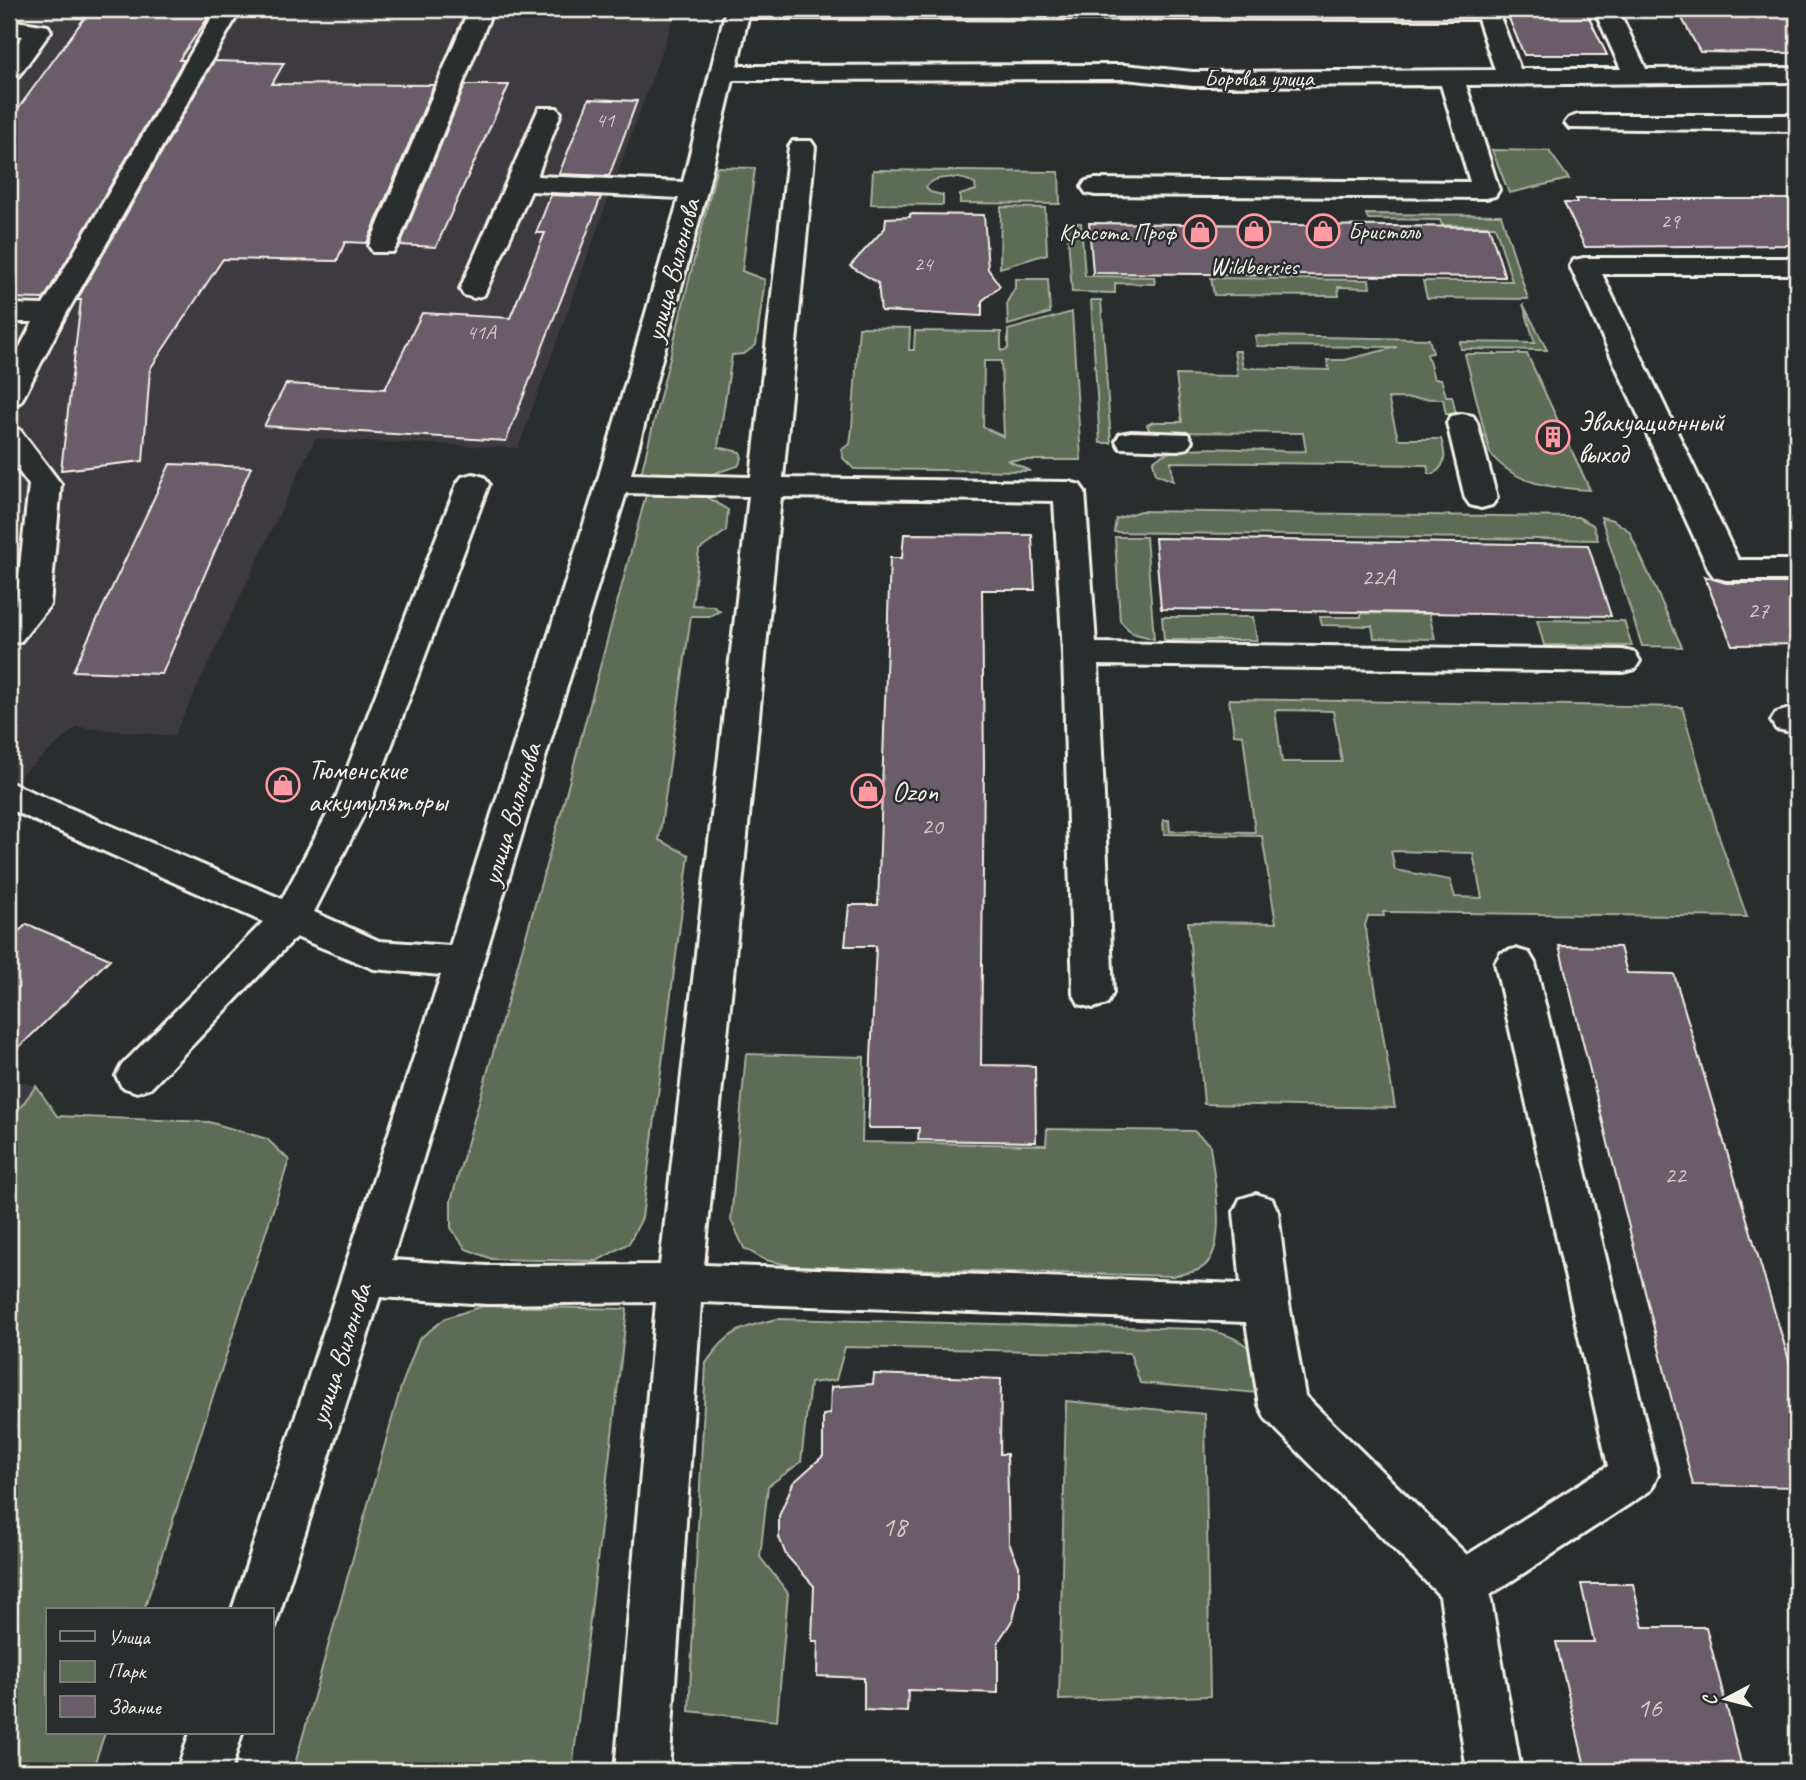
<svg xmlns="http://www.w3.org/2000/svg" width="1806" height="1780" font-family="Caveat,sans-serif">
<style>
.built{fill:#3d3b3f}
.green{fill:#5b6c55;stroke:#a8ae9e;stroke-width:2;fill-rule:evenodd}
.building{fill:#6a5c68;stroke:#f4f1e8;stroke-width:2}
.lines{fill:none;stroke-linecap:round;stroke-linejoin:round}
.minor-casing{stroke:#f4f1e8;stroke-width:6}
.minor{fill:#2a2d2e;fill-rule:evenodd}
.labels{text-anchor:middle;dominant-baseline:central;stroke-width:5;stroke-linejoin:round;paint-order:stroke}
.far-number-label{font-size:21px;fill:#d2ccc8}
.far-street-label{font-size:23px;fill:#f4f1e8;stroke:#2a2d2e}
.far-poi-label{font-size:23px;fill:#f4f1e8;stroke:#2a2d2e;text-anchor:start}
.number-label{font-size:24px;fill:#d2ccc8}
.street-label{font-size:28px;fill:#f4f1e8;stroke:#2a2d2e}
.poi-label{font-size:28px;fill:#f4f1e8;stroke:#2a2d2e;text-anchor:start}
.near-number-label{font-size:28px;fill:#d2ccc8}
</style>
<rect width="100%" height="100%" fill="#2a2d2e"/>
<filter id="ink" filterUnits="userSpaceOnUse"><feTurbulence type="fractalNoise" baseFrequency=".0143" numOctaves="2"/><feDisplacementMap in="SourceGraphic" scale="14" xChannelSelector="R" yChannelSelector="G"/><feConvolveMatrix kernelMatrix="1 2 1 2 8 2 1 2 1" color-interpolation-filters="sRGB"/></filter>
<g filter="url(#ink)">
<!-- built -->
<path class="built" d="M 9,9 L 677,9 L 518,448 L 315,439 L 174,736 L 77,727 L 9,785 Z
M 9,1078 L 36,1086 L 57,1116 L 9,1234 Z"/>
<!-- green -->
<path class="green" d="M 1492,150 L 1549,151 L 1569,179 L 1509,193 Z
M 717,167 L 755,168 L 742,271 L 765,280 L 756,345 L 744,354 L 732,355 L 718,447 L 740,452 L 742,458 L 738,466 L 712,474 L 641,474 Z
M 873,170 L 1059,172 L 1060,204 L 960,203 L 960,195 L 976,190 L 975,184 C 963,176 935,174 926,187 L 930,192 L 943,195 L 943,205 L 871,204 Z
M 1001,207 L 1045,208 L 1047,254 L 1000,268 Z
M 1366,214 L 1501,215 L 1528,299 L 1427,298 L 1423,281 L 1512,281 L 1495,226 L 1442,225 L 1440,220 L 1368,219 Z
M 1067,223 L 1081,223 L 1085,276 L 1154,277 L 1155,284 L 1115,283 L 1115,293 L 1072,292 Z
M 1211,278 L 1369,280 L 1370,288 L 1338,287 L 1339,296 L 1214,295 Z
M 1015,279 L 1048,279 L 1050,313 L 1008,325 L 1007,302 L 1015,288 Z
M 1091,300 L 1101,300 L 1111,443 L 1100,443 Z
M 1523,304 L 1547,350 L 1461,349 L 1460,342 L 1535,343 Z
M 1072,312 L 1081,460 L 1007,460 L 1030,471 L 854,469 L 843,458 L 842,449 L 850,444 L 852,428 L 859,327 L 910,328 L 909,350 L 914,350 L 915,331 L 1001,332 L 1001,351 L 1008,349 L 1008,330 ZM 984,361 L 1001,361 L 1004,437 L 983,427 Z
M 1255,336 L 1429,339 L 1433,353 L 1427,354 L 1434,379 L 1441,379 L 1446,396 L 1452,396 L 1456,414 L 1446,414 L 1443,399 L 1388,398 L 1398,439 L 1441,439 C 1445,453 1448,464 1434,474 L 1429,474 L 1427,465 L 1171,462 L 1173,481 L 1156,474 L 1153,462 C 1172,437 1273,454 1306,451 L 1303,433 L 1150,432 L 1147,425 L 1153,422 L 1182,422 L 1176,375 L 1238,376 L 1234,351 L 1240,351 L 1243,368 L 1329,370 L 1327,360 L 1345,360 L 1397,347 L 1257,346 Z
M 1465,354 L 1527,354 L 1590,490 C 1552,488 1515,485 1490,453 Z
M 646,495 L 707,497 L 728,510 L 726,531 L 699,550 L 692,605 L 713,606 L 720,611 L 710,616 L 691,616 L 659,840 L 689,855 L 642,1218 L 629,1243 L 597,1261 L 492,1259 L 466,1249 L 451,1228 L 451,1201 L 562,809 Z
M 1140,511 L 1578,517 L 1593,525 L 1598,540 L 1114,532 L 1116,519 Z
M 1601,517 L 1613,520 L 1629,531 L 1682,647 L 1642,646 Z
M 1115,537 L 1146,537 L 1154,639 L 1132,633 L 1120,621 Z
M 1361,613 L 1429,614 L 1435,639 L 1374,638 L 1372,626 L 1322,625 L 1320,617 L 1361,617 Z
M 1162,617 L 1253,617 L 1257,640 L 1164,640 Z
M 1537,620 L 1624,621 L 1632,646 L 1544,645 Z
M 1229,699 L 1682,707 L 1720,840 L 1747,917 L 1392,912 L 1383,912 L 1384,916 L 1368,916 L 1365,925 L 1395,1108 L 1204,1104 L 1188,922 L 1276,923 L 1262,836 L 1164,834 L 1163,820 L 1169,820 L 1170,831 L 1255,832 L 1243,735 L 1234,734 ZM 1275,710 L 1333,711 L 1342,762 L 1282,762 ZM 1391,851 L 1473,853 L 1482,898 L 1455,897 L 1450,880 L 1395,870 Z
M 746,1054 L 864,1057 L 862,1142 L 1046,1145 L 1047,1129 L 1194,1131 L 1210,1145 C 1213,1175 1231,1252 1200,1269 C 1192,1273 1181,1274 1173,1276 L 793,1266 L 765,1260 L 744,1248 L 731,1220 Z
M 36,1086 L 57,1116 L 209,1122 L 267,1139 L 289,1160 L 144,1610 L 47,1610 L 47,1733 L 105,1733 L 92,1771 L 9,1771 L 9,1123 Z
M 483,1306 L 627,1309 L 572,1771 L 293,1771 L 401,1387 L 419,1339 L 446,1318 Z
M 777,1319 L 1202,1329 C 1247,1337 1259,1350 1270,1394 L 1140,1383 L 1130,1353 L 845,1347 L 836,1380 L 810,1383 L 801,1462 L 768,1486 L 760,1557 L 788,1593 L 777,1721 L 689,1711 L 706,1363 C 728,1331 739,1328 777,1319 Z
M 1066,1401 L 1205,1414 L 1210,1696 L 1059,1700 Z"/>
<!-- building -->
<path class="building" d="M 91,9 L 214,9 L 179,60 L 184,60 L 44,299 L 9,298 L 9,121 Z
M 1505,9 L 1585,9 L 1607,55 L 1524,55 Z
M 1677,9 L 1797,9 L 1797,53 L 1700,52 Z
M 214,61 L 284,63 L 272,84 L 434,85 L 367,243 L 345,242 L 337,261 L 223,259 L 150,369 L 143,461 L 61,470 L 81,300 L 77,300 Z
M 465,85 L 509,85 L 436,247 L 400,245 Z
M 589,99 L 637,101 L 609,176 L 559,174 Z
M 551,195 L 601,197 L 506,441 L 264,426 L 286,384 L 385,389 L 422,313 L 510,318 L 545,233 L 536,233 Z
M 1576,199 L 1797,199 L 1797,245 L 1585,247 L 1564,203 L 1577,203 Z
M 910,214 L 984,215 L 988,269 L 1000,286 L 982,301 L 982,316 L 881,311 L 878,283 L 850,266 L 885,228 L 886,218 L 910,217 Z
M 1089,223 L 1489,227 L 1505,277 L 1093,273 Z
M 170,464 L 251,467 L 162,674 L 73,671 Z
M 904,534 L 1032,535 L 1035,590 L 982,590 L 984,763 L 981,1065 L 1035,1066 L 1036,1142 L 918,1140 L 919,1128 L 868,1128 L 876,946 L 845,946 L 849,905 L 878,905 L 890,558 L 902,558 Z
M 1155,538 L 1588,545 L 1611,616 L 1161,609 Z
M 1704,576 L 1726,583 L 1797,583 L 1797,644 L 1732,645 Z
M 27,924 L 110,959 L 9,1057 L 9,940 Z
M 1559,946 L 1620,947 L 1627,973 L 1674,974 L 1797,1387 L 1797,1487 L 1693,1485 Z
M 874,1374 L 1001,1379 L 1000,1454 L 1007,1454 L 1009,1543 L 1019,1566 L 1019,1594 L 1013,1619 L 998,1642 L 998,1693 L 908,1690 L 907,1712 L 864,1710 L 864,1678 L 817,1676 L 818,1641 L 812,1641 L 814,1586 L 786,1555 L 779,1537 L 779,1516 L 793,1483 L 823,1456 L 823,1415 L 830,1414 L 831,1387 L 873,1384 Z
M 1581,1584 L 1633,1584 L 1643,1627 L 1706,1627 L 1743,1771 L 1586,1771 L 1556,1642 L 1594,1642 Z"/>
<g class="lines">
<defs>
<path id="minor" d="M 217,9 L 241,9 L 66,314 L 24,396 L 20,402 L 9,405 L 9,368 L 33,322 L 9,322 L 9,304 L 43,305 Z
M 469,9 L 493,9 L 397,246 L 393,252 L 373,252 L 369,246 Z
M 726,9 L 1497,9 L 1520,69 L 1621,69 L 1594,9 L 1618,9 L 1646,69 L 1797,68 L 1797,82 L 1466,85 L 1499,190 L 1495,196 L 1486,198 L 1095,195 L 1086,193 L 1082,187 L 1086,181 L 1095,179 L 1470,182 L 1441,85 L 1193,86 L 1125,79 L 733,80 L 707,191 L 631,474 L 751,477 L 789,147 L 793,141 L 811,141 L 815,147 L 783,478 L 1069,482 L 1080,485 L 1085,492 L 1096,643 L 1623,650 L 1635,653 L 1640,661 L 1635,669 L 1623,672 L 1098,665 L 1113,993 L 1107,1004 L 1093,1008 L 1079,1004 L 1073,993 L 1063,654 L 1054,501 L 781,497 L 704,1265 L 1241,1284 L 1234,1212 L 1240,1199 L 1256,1194 L 1272,1199 L 1278,1212 L 1289,1304 L 1305,1396 L 1467,1555 L 1608,1466 L 1495,963 L 1501,953 L 1515,949 L 1529,953 L 1535,963 L 1658,1475 L 1651,1490 L 1490,1595 L 1521,1771 L 1467,1771 L 1440,1596 L 1266,1419 L 1259,1405 L 1246,1322 L 701,1302 L 669,1771 L 615,1771 L 656,1302 L 487,1304 L 380,1297 L 275,1627 L 271,1628 L 271,1610 L 232,1610 L 441,975 L 374,969 L 296,937 L 152,1087 L 137,1092 L 122,1087 L 116,1076 L 122,1065 L 263,922 L 9,809 L 9,782 L 282,899 L 336,798 L 457,484 L 462,477 L 473,474 L 484,477 L 489,484 L 372,798 L 314,912 L 379,941 L 450,946 L 597,483 L 679,198 L 531,191 L 484,295 L 474,298 L 464,295 L 460,289 L 539,108 L 557,108 L 561,113 L 537,176 L 683,182 ZM 748,18 L 1478,19 L 1495,70 L 1193,72 L 1125,65 L 737,66 ZM 626,493 L 749,496 L 660,1265 L 487,1266 L 392,1260 Z
M 9,20 L 48,26 L 51,31 L 18,77 L 9,79 L 9,55 L 23,36 L 9,34 Z
M 1578,115 L 1797,115 L 1797,131 L 1569,128 L 1565,123 L 1569,118 Z
M 1584,258 L 1797,258 L 1797,274 L 1602,274 L 1738,560 L 1797,560 L 1797,580 L 1726,580 L 1714,577 L 1709,570 L 1570,266 L 1574,260 Z
M 1462,414 L 1473,416 L 1477,423 L 1497,498 L 1492,505 L 1481,508 L 1470,505 L 1465,498 L 1447,423 L 1451,416 Z
M 9,428 L 20,430 L 61,484 L 50,605 L 21,641 L 9,644 L 9,612 L 16,603 L 29,485 L 9,458 Z
M 1131,432 L 1188,434 L 1192,441 L 1188,448 L 1177,450 L 1120,448 L 1116,441 L 1120,434 Z
M 1789,709 L 1797,709 L 1797,733 L 1776,729 L 1771,721 L 1776,713 Z
M 190,1733 L 242,1733 L 231,1771 L 177,1771 Z"/>
</defs>
<!-- minor casing -->
<use href="#minor" class="minor-casing"/>
<!-- minor -->
<use href="#minor" class="minor"/>
</g>
</g>
<!-- icons -->
<defs>
<symbol id="shop-ring" viewBox="-11 -11 22 22"><circle r="9.5" fill="#2a2d2e" stroke="#ff9aa2" stroke-width="1.5"/><path d="M-5-2.5h2.3a2.7 3.5 0 0 1 5.4 0H5L5.5 6h-11ZM-1.5-2.5h3a1.5 2.3 0 0 0-3 0Z" fill="#ff9aa2"/></symbol>
<symbol id="building-ring" viewBox="-11 -11 22 22"><circle r="9.5" fill="#2a2d2e" stroke="#ff9aa2" stroke-width="1.5"/><path d="M-4-6H4V6H1V3H-1V6H-4ZM-2.5-4.3h1.7v1.8h-1.7ZM.8-4.3h1.7v1.8H.8ZM-2.5-1h1.7V.8h-1.7ZM.8-1h1.7V.8H.8Z" fill="#ff9aa2"/></symbol>
</defs>
<g fill-rule="evenodd">
<use href="#shop-ring" x="1235" y="212" width="38" height="38"/>
<use href="#shop-ring" x="1304" y="212" width="38" height="38"/>
<use href="#shop-ring" x="1181" y="213" width="38" height="38"/>
<use href="#building-ring" x="1534" y="418" width="38" height="38"/>
<use href="#shop-ring" x="264" y="766" width="38" height="38"/>
<use href="#shop-ring" x="849" y="772" width="38" height="38"/>
</g>
<g class="labels">
<!-- far-number labels -->
<g class="far-number-label">
<text x="605" y="120">41</text>
<text x="1670" y="221">29</text>
<text x="923" y="264">24</text>
<text x="481" y="332">41А</text>
</g>
<!-- far-street labels -->
<g class="far-street-label">
<text x="1259" y="78">Боровая улица</text>
</g>
<!-- far-poi labels -->
<g class="far-poi-label">
<text x="1348" y="231">Бристоль</text>
<text x="1176" y="232" text-anchor="end">Красота Проф</text>
<text x="1254" y="266" text-anchor="middle">Wildberries</text>
</g>
<!-- number labels -->
<g class="number-label">
<text x="1378" y="577">22А</text>
<text x="1758" y="610">27</text>
<text x="932" y="826">20</text>
<text x="1675" y="1175">22</text>
</g>
<!-- street labels -->
<g class="street-label">
<text transform="translate(672 270) rotate(-75)">улица Вилонова</text>
<text transform="translate(511 814) rotate(-73)">улица Вилонова</text>
<text transform="translate(340 1354) rotate(-72)">улица Вилонова</text>
</g>
<!-- poi labels -->
<g class="poi-label">
<text x="1578" y="421">Эвакуационный<tspan x="1578" dy="32">выход</tspan></text>
<text x="308" y="769">Тюменские<tspan x="308" dy="32">аккумуляторы</tspan></text>
<text x="892" y="791">Ozon</text>
</g>
<!-- near-number labels -->
<g class="near-number-label">
<text x="894" y="1526">18</text>
<text x="1649" y="1707">16</text>
</g>
</g>
<!-- margin -->
<rect width="1806" height="1780" fill="none" stroke="#2a2d2e" stroke-width="35"/>
<rect x="18" y="18" width="1771" height="1745" fill="none" stroke="#f4f1e8" stroke-width="2.5" filter="url(#ink)"/>
<!-- legend -->
<rect x="46" y="1608" width="228" height="126" fill="#2a2d2e" stroke="#7b7b78" stroke-width="2"/>
<rect x="60" y="1631" width="35" height="10" fill="#2a2d2e" stroke="#7b7b78" stroke-width="2"/>
<text x="108" y="1644" font-size="21" fill="#f4f1e8">Улица</text>
<rect x="60" y="1661" width="35" height="21" fill="#5b6c55" stroke="#7b7b78" stroke-width="2"/>
<text x="108" y="1678" font-size="21" fill="#f4f1e8">Парк</text>
<rect x="60" y="1696" width="35" height="21" fill="#6a5c68" stroke="#7b7b78" stroke-width="2"/>
<text x="108" y="1714" font-size="21" fill="#f4f1e8">Здание</text>
<!-- north arrow -->
<g transform="translate(1726 1699) rotate(263)" stroke="#2a2d2e" stroke-width="5" paint-order="stroke">
<path d="M0-5L12 26L0 18L-12 26Z" fill="#f4f1e8"/>
<text y="-10" font-size="19" font-weight="bold" text-anchor="middle" fill="#f4f1e8">С</text>
</g>
</svg>
